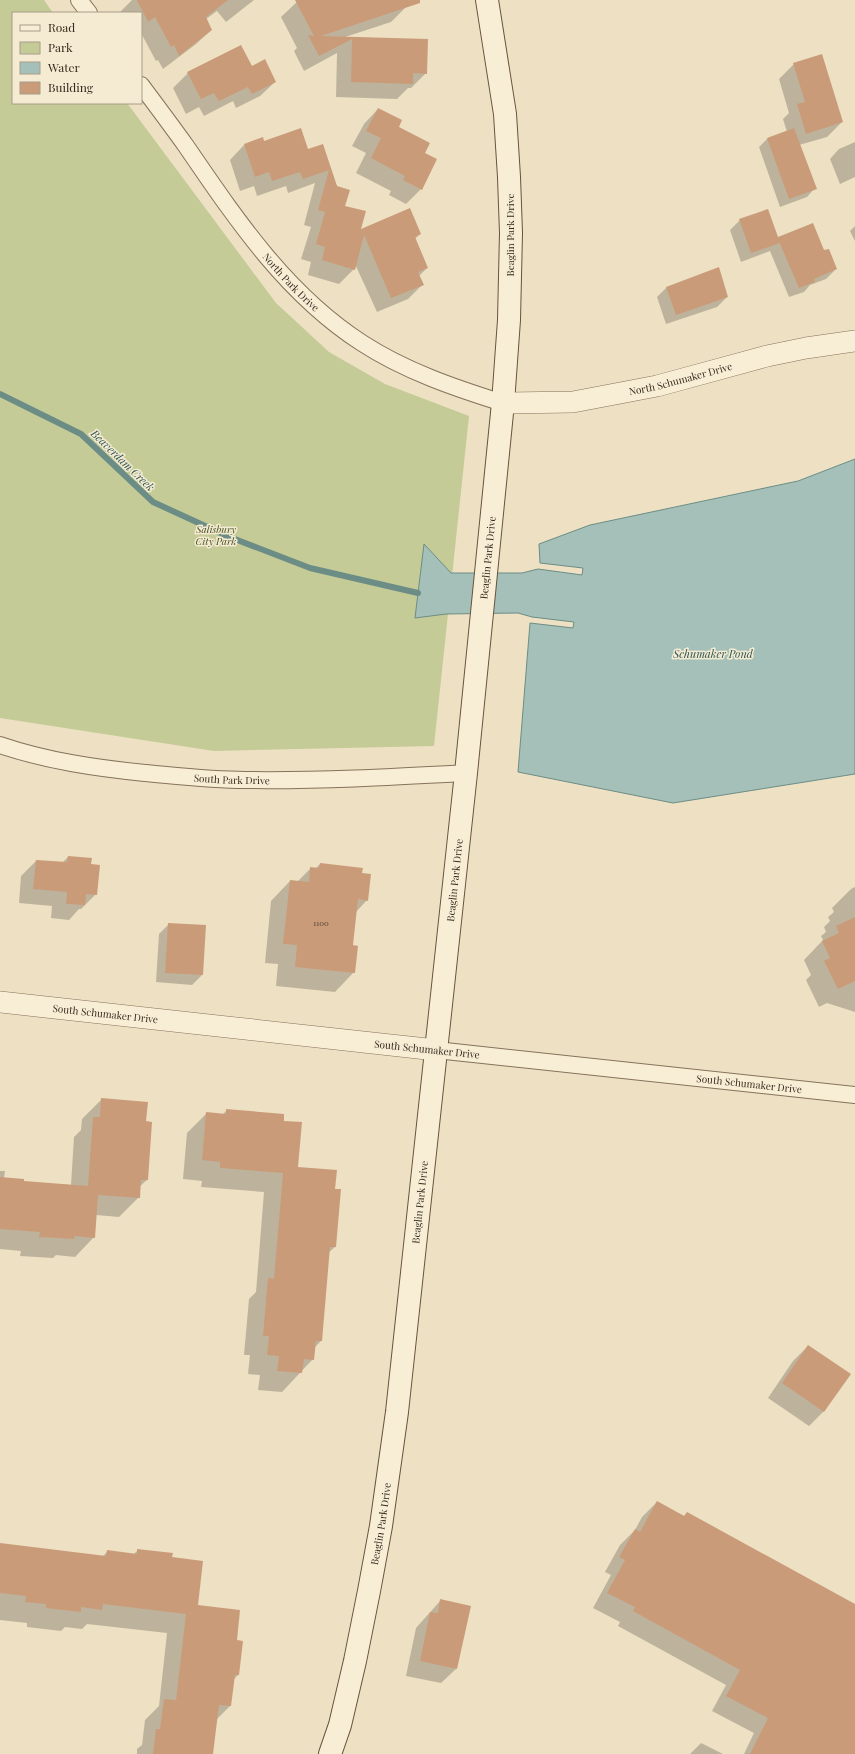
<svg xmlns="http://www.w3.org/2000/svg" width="855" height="1754" font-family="'Playfair Display',serif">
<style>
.green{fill:#c4cb97}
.water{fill:#a5c0b8;stroke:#6c8d85}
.shadow{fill:#0003}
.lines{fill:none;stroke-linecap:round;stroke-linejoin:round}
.stream{stroke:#6c8d85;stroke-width:6}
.building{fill:#ca9b79}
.minor-casing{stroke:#86725a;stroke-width:18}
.tertiary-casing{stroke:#86725a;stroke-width:22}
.secondary-casing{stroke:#68533d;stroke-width:24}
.minor{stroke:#f8eed6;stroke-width:16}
.tertiary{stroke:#f8eed6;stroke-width:21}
.secondary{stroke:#f8eed6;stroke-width:22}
.labels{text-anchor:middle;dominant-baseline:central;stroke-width:3;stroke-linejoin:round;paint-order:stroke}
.number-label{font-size:8px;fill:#5c4635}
.street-label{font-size:10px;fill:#372a1e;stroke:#f4ebd2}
.park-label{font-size:10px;font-style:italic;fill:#475225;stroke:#f4ebd2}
.water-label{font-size:11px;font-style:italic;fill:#2d5654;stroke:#f4ebd2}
</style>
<rect width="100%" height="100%" fill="#ede0c3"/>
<!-- green -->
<path class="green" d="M 0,0 L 44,0 L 53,13 L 13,13 L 13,103 L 127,103 L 276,303 L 329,352 L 385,384 L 469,416 L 434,746 L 214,751 L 0,718 Z"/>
<!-- water -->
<path class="water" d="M 855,459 L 855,774 L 673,803 L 518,772 L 530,623 L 573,628 L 574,622 L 532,617 L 518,613 L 446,614 L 415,618 L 424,544 L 451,573 L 522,573 L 538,569 L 582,575 L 583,568 L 540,563 L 539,544 L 590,525 L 798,481 Z"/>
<!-- shadow -->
<path class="shadow" d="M 132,0 L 254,0 L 226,22 L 217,11 L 206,19 L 211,30 L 196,44 L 163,69 L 158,60 L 156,61 L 141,33 L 141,13 L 120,12 Z
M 299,0 L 404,0 L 406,7 L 391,22 L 345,37 L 427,40 L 426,73 L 411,88 L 408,88 L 397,99 L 336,97 L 337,53 L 304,71 L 294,51 L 297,48 L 281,17 Z
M 794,64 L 842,122 L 827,137 L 799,145 L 815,188 L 807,197 L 780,207 L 759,147 L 767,139 L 787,132 L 783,119 L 789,113 L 779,79 Z
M 251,67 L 275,82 L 260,96 L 236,108 L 233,101 L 204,116 L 199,107 L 186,114 L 173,88 L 188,73 Z
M 378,109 L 424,153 L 421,189 L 406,204 L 389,195 L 391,191 L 356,173 L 366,153 L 352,146 L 364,124 Z
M 264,142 L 308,150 L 322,145 L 344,206 L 359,230 L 420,234 L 415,239 L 427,268 L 419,276 L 423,284 L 408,299 L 377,312 L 355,264 L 354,269 L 339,284 L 308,275 L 311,262 L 301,259 L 311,227 L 304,225 L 315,183 L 288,193 L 286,186 L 257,196 L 254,186 L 240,191 L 230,160 L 244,145 Z
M 855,142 L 855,177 L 840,184 L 830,159 L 839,149 Z
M 740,220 L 777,239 L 836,269 L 826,279 L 810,285 L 804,292 L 789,297 L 770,251 L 741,262 L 730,230 Z
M 855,226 L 855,241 L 850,231 Z
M 667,287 L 727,297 L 717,307 L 666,324 L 657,297 Z
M 68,857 L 90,865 L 96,894 L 81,909 L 79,909 L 69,920 L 51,918 L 52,906 L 19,903 L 21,876 L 36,861 L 62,863 Z
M 320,864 L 367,900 L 356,912 L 352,946 L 354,972 L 335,992 L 276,986 L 278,964 L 265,963 L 271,901 L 290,881 L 297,882 L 311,868 L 315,869 Z
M 855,887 L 855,1012 L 827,1003 L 819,1007 L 806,980 L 811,975 L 804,960 L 823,940 L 821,936 L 826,932 L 824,927 L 830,921 L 828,917 L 834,912 L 832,908 L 851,889 Z
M 169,924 L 202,975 L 192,985 L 156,982 L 159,934 Z
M 102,1099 L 145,1122 L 147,1180 L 139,1187 L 139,1197 L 119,1217 L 96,1215 L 94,1237 L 75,1257 L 56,1255 L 53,1258 L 20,1256 L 21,1251 L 0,1249 L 0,1171 L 5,1171 L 4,1178 L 23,1182 L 71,1185 L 74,1137 L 81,1130 L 82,1119 Z
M 227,1110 L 283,1122 L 297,1168 L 334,1190 L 335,1247 L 328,1253 L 321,1341 L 314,1348 L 313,1359 L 282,1392 L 258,1390 L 260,1375 L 248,1374 L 250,1355 L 244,1355 L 249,1299 L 256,1292 L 264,1192 L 201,1187 L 202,1181 L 183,1179 L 187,1133 L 207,1113 L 222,1115 Z
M 808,1346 L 824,1411 L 809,1426 L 768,1398 L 793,1361 Z
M 657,1502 L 855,1605 L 855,1754 L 744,1754 L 754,1733 L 712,1711 L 726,1685 L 618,1626 L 620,1622 L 593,1608 L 611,1575 L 605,1572 L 620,1545 L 635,1530 L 642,1517 Z
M 0,1540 L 0,1544 L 102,1557 L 107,1552 L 133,1555 L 138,1550 L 171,1558 L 197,1606 L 236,1641 L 238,1675 L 234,1679 L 230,1706 L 216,1720 L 212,1754 L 137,1754 L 137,1749 L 142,1745 L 145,1720 L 159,1706 L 167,1633 L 87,1624 L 82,1629 L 65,1627 L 61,1631 L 27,1627 L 27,1623 L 0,1620 Z
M 441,1600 L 456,1669 L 441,1683 L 406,1676 L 416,1628 Z
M 701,1743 L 723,1754 L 690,1754 Z"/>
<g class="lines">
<!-- stream -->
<path class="stream" d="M 0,394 L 81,434 L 153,502 L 227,536 L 310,568 L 418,593"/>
</g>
<!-- building -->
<path class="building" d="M 137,0 L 228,0 L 206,17 L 212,30 L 179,56 L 174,45 L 171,47 L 155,17 L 148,22 Z
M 295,0 L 420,0 L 420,3 L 321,36 L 428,39 L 427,74 L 413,73 L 413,84 L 351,82 L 352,39 L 319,56 L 308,35 L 314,36 Z
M 241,45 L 252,66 L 265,59 L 276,82 L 252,94 L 248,87 L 219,101 L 214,93 L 201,99 L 187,72 Z
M 822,54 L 843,122 L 806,134 L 797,104 L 805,102 L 793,63 Z
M 378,108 L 402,120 L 399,127 L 430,143 L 425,153 L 437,159 L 422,190 L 403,180 L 405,176 L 371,158 L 381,138 L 366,131 Z
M 301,128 L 308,149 L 323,144 L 337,186 L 350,190 L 345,206 L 366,211 L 361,229 L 410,208 L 421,234 L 415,237 L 428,268 L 418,272 L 424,285 L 391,298 L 364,235 L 355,270 L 322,260 L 325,247 L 316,244 L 325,212 L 318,210 L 329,170 L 303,179 L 300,172 L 272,181 L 269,172 L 255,177 L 244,144 L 263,137 L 264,141 Z
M 794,128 L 817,189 L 789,199 L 767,138 Z
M 768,209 L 778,237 L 813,223 L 824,250 L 829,249 L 837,269 L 814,279 L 815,282 L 799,288 L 778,239 L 780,243 L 751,253 L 739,219 Z
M 719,267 L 728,297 L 676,315 L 666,287 Z
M 68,856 L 92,858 L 91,864 L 100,865 L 97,895 L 86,894 L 85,905 L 66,904 L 67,892 L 33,889 L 36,860 L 67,862 Z
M 320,863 L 363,868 L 362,873 L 371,874 L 368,901 L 358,899 L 353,945 L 358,946 L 355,973 L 295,967 L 297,945 L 283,944 L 290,880 L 309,882 L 310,867 L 319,868 Z
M 855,917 L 855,981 L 838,989 L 824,961 L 830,958 L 822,941 L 839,933 L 836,926 Z
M 168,923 L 206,925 L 203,975 L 165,973 Z
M 101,1098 L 148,1102 L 146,1121 L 152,1122 L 148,1180 L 141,1180 L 140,1198 L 98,1195 L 95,1238 L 74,1236 L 74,1239 L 39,1237 L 40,1232 L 0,1229 L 0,1177 L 24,1179 L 24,1181 L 88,1186 L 93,1117 L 100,1117 Z
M 226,1109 L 284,1114 L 284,1121 L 302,1122 L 298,1167 L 337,1170 L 335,1189 L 341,1189 L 336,1247 L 330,1247 L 322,1341 L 316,1341 L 314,1360 L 304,1359 L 302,1373 L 277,1371 L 279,1356 L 267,1355 L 269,1336 L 263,1336 L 268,1278 L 274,1279 L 283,1173 L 220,1168 L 220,1162 L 202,1160 L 206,1112 L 226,1114 Z
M 808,1345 L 851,1374 L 824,1412 L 782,1383 Z
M 657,1501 L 684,1516 L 687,1512 L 855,1604 L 855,1754 L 750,1754 L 768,1718 L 726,1696 L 740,1670 L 633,1611 L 635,1607 L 607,1593 L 625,1560 L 619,1557 L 635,1529 L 640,1532 Z
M 0,1543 L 106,1556 L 107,1550 L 137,1554 L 137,1549 L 173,1553 L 172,1557 L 203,1561 L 198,1605 L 240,1610 L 237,1640 L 243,1641 L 239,1675 L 235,1675 L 231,1706 L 219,1705 L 213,1754 L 153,1754 L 156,1729 L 160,1729 L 164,1699 L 176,1700 L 186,1614 L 103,1604 L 102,1610 L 81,1607 L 81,1612 L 46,1608 L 46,1604 L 25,1602 L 26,1596 L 0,1593 Z
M 440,1599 L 471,1606 L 457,1669 L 420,1661 L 430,1612 L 438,1613 Z"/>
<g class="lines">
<defs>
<g id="minor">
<path d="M 79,0 L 89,13"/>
<path id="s1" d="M 141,85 C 156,105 171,125 186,146 C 236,219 286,294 362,343 C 405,371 455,388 503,403"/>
<path id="s2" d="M 0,745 C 47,761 96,768 145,773 C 178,776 212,780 245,780 C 319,781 392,777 466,773"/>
<path id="s3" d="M 436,1050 L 855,1095"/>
</g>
<g id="tertiary">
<path id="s4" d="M 503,403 L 573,402 L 657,386 L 767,356 L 806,348 L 855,341"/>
<path id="s5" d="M 0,1002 L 436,1050"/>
</g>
<g id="secondary">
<path id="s6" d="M 330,1754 L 340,1725 L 355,1661 L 369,1591 L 381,1526 L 397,1412 L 466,773 L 503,403 L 509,320 L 511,233 L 509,177 L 505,114 L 487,0"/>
</g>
</defs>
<!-- minor casing -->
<use href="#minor" class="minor-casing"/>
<!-- tertiary casing -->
<use href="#tertiary" class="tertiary-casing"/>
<!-- secondary casing -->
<use href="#secondary" class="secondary-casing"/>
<!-- minor -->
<use href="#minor" class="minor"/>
<!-- tertiary -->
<use href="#tertiary" class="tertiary"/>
<!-- secondary -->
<use href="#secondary" class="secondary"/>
</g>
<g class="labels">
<!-- number labels -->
<g class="number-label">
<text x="321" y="922">1100</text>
</g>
<!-- street labels -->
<g class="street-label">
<text transform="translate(510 235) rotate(-90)">Beaglin Park Drive</text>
<text stroke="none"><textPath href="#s1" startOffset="248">North Park Drive</textPath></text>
<text stroke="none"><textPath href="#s4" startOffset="180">North Schumaker Drive</textPath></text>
<text stroke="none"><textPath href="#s6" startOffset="1208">Beaglin Park Drive</textPath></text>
<text stroke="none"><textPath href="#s2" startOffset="235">South Park Drive</textPath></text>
<text stroke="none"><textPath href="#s6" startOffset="884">Beaglin Park Drive</textPath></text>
<text stroke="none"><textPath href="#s5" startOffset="106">South Schumaker Drive</textPath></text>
<text transform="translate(427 1049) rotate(6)">South Schumaker Drive</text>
<text stroke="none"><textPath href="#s3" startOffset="315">South Schumaker Drive</textPath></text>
<text stroke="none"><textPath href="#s6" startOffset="560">Beaglin Park Drive</textPath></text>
<text stroke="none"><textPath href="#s6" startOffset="236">Beaglin Park Drive</textPath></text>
</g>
<!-- park labels -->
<g class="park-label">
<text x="216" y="529">Salisbury<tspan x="216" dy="12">City Park</tspan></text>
</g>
<!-- water labels -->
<g class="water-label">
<text transform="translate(123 460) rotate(44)">Beaverdam Creek</text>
<text x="713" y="653">Schumaker Pond</text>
</g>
</g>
<!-- legend -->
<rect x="12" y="12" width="130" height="92" fill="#f4ebd2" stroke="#a89e8a"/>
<rect x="20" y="25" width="20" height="6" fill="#f8eed6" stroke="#a89e8a"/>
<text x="48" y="32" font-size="12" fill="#372a1e">Road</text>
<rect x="20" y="42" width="20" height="12" fill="#c4cb97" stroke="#a89e8a"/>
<text x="48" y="52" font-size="12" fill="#372a1e">Park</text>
<rect x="20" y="62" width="20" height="12" fill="#a5c0b8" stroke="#a89e8a"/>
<text x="48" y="72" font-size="12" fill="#372a1e">Water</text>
<rect x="20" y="82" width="20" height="12" fill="#ca9b79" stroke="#a89e8a"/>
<text x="48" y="92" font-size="12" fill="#372a1e">Building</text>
</svg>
